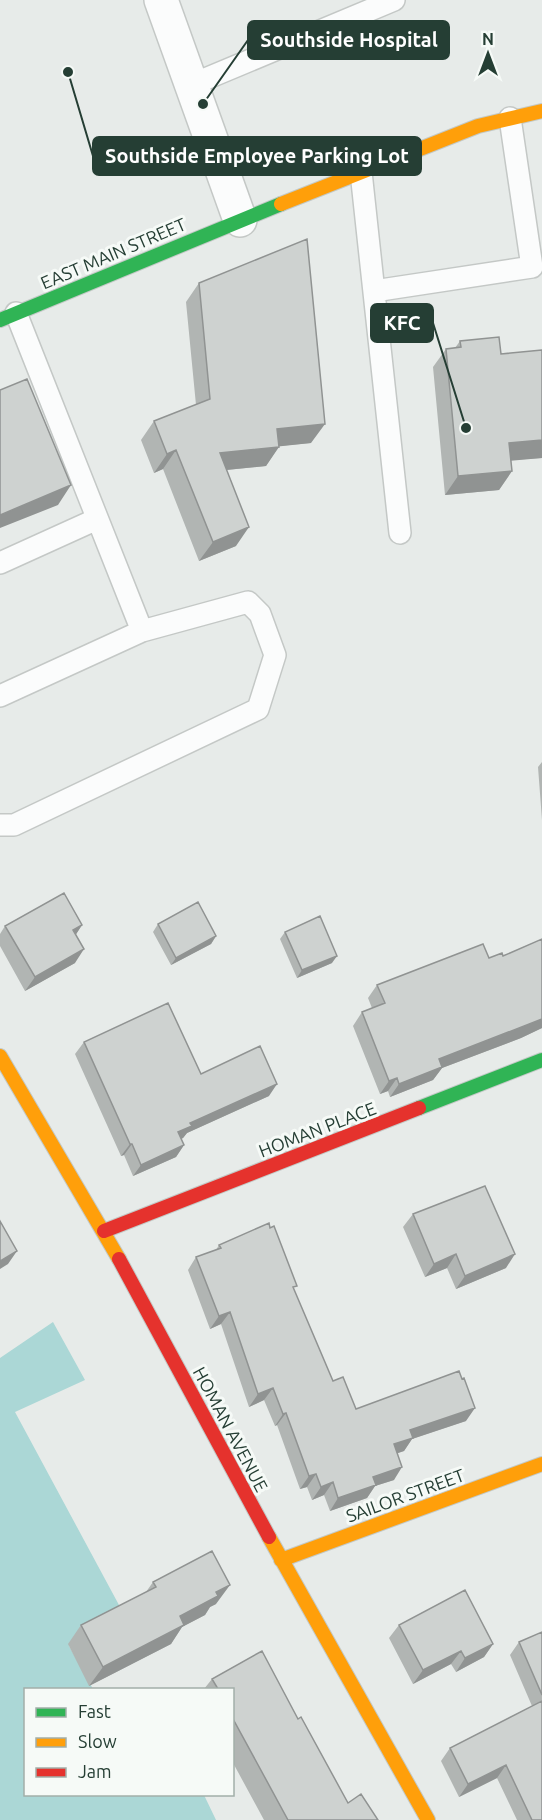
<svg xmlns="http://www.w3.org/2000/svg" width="542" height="1820" font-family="Ubuntu,sans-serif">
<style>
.water{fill:#abd7d6}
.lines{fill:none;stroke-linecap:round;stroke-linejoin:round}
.lane-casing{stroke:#c4c8c6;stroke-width:24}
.street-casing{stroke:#c4c8c6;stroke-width:36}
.fast-casing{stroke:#c3c9c6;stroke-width:16}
.slow-casing{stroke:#c3c9c6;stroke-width:16}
.jam-casing{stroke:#c3c9c6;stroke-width:16}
.lane{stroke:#fbfcfc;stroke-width:21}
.street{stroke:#fbfcfc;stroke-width:33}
.fast{stroke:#30b455;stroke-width:14}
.slow{stroke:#ff9f0a;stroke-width:14}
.jam{stroke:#e5322d;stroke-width:14}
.wall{fill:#b1b5b3}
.shaded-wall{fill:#909392}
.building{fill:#ced2d0;stroke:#909392;stroke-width:1.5}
.labels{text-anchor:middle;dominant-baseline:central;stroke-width:6;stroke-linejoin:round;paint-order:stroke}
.street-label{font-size:18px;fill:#253e34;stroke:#f6faf7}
.leader{fill:none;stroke:#253e34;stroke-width:2}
.callout-dot{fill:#253e34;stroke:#f6faf7;stroke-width:2}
.callout{fill:#253e34;stroke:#253e34;stroke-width:2}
.callout-label{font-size:20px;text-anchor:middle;font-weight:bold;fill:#fff}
</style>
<rect width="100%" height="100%" fill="#e7ebe9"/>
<!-- water -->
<path class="water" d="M 53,1322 L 85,1380 L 15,1412 L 126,1618 L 69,1646 L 93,1689 L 26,1690 L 26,1794 L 204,1795 L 216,1820 L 0,1820 L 0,1358 Z"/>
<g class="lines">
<defs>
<path id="lane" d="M 191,85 L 394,0
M 361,172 L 400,533
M 374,291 L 532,267 L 510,118
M 0,563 L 97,519
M 0,696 L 142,631 L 16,313
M 0,825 L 14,825 L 258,709 L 275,655 L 260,614 L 248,602 L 142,631"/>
<path id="street" d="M 161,0 L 240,220"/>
<path id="fast" d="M 0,320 L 281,204
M 419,1108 L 542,1060"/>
<path id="slow" d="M 281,204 L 478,126 L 542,111
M 0,1056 L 119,1259
M 269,1537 L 428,1820
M 281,1560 L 542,1464"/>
<path id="jam" d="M 104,1231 L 419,1108
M 119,1259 L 269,1537"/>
</defs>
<!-- lane casing -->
<use href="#lane" class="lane-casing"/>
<!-- street casing -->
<use href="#street" class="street-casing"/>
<!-- fast casing -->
<use href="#fast" class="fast-casing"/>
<!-- slow casing -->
<use href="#slow" class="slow-casing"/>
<!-- jam casing -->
<use href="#jam" class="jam-casing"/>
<!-- lane -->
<use href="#lane" class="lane"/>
<!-- street -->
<use href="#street" class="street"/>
<!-- fast -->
<use href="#fast" class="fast"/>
<!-- slow -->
<use href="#slow" class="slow"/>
<!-- jam -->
<use href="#jam" class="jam"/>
</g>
<!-- wall -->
<path class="wall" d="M 199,283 L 311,443 L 279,446 L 266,466 L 226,470 L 236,546 L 199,561 L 163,469 L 154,473 L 141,440 L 154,421 L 196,405 L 186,302 Z
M 460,341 L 501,354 L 542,350 L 542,458 L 511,460 L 512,471 L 499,490 L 445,495 L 433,367 L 446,349 L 455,348 Z
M 542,762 L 542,820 L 538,767 Z
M 158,924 L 216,936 L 211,944 L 171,965 L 153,932 Z
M 82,925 L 76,934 L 75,963 L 25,991 L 0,946 L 0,934 L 5,926 Z
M 285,932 L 332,963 L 297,978 L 280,939 Z
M 542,939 L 542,1028 L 521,1038 L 442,1068 L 433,1080 L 390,1097 L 388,1091 L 380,1094 L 353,1026 L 362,1012 L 372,1008 L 368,998 L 377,985 L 489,958 L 503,956 Z
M 84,1042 L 201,1074 L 269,1096 L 187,1133 L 183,1138 L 181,1139 L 184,1145 L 176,1157 L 133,1176 L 124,1155 L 121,1156 L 75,1054 Z
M 413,1214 L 506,1268 L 456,1289 L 447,1268 L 425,1277 L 403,1227 Z
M 219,1245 L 294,1290 L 333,1381 L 356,1409 L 466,1421 L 412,1439 L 404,1451 L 398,1453 L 394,1480 L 375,1486 L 367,1498 L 330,1511 L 324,1495 L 312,1500 L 307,1487 L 300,1489 L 277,1425 L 275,1426 L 264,1400 L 249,1407 L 221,1324 L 210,1329 L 188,1270 L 196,1257 L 216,1250 Z
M 153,1582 L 216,1604 L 210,1607 L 205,1615 L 182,1627 L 171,1644 L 89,1686 L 68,1644 L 81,1625 L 146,1592 Z
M 399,1625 L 493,1644 L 484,1657 L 456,1672 L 451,1664 L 413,1684 L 389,1638 Z
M 542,1632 L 542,1820 L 517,1820 L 497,1778 L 459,1797 L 441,1761 L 450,1748 L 532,1706 L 510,1655 L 519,1642 Z
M 212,1679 L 298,1719 L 348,1803 L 378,1820 L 264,1820 L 232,1761 L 232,1689 L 204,1689 Z"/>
<!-- shaded-wall -->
<path class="shaded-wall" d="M 325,424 L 311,443 L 264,448 L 277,429 Z
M 542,440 L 542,458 L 497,462 L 509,443 Z
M 279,447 L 266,466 L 206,472 L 220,453 Z
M 176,450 L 163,469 L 154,473 L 167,454 Z
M 512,471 L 499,490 L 445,495 L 458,476 Z
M 71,485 L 58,505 L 0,528 L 0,515 Z
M 249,527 L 236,546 L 199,561 L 213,542 Z
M 82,925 L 73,939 L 73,930 Z
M 216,936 L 211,944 L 171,965 L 176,958 Z
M 84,949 L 75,963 L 25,991 L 35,977 Z
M 337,956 L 332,963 L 297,978 L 302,970 Z
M 542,1019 L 542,1028 L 521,1038 L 442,1068 L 433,1080 L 390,1097 L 399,1084 L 439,1059 Z
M 397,1078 L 388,1091 L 380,1094 L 389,1081 Z
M 277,1084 L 269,1096 L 187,1133 L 183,1138 L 170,1144 L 178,1132 L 190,1123 Z
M 130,1144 L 132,1144 L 124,1155 L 121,1156 Z
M 184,1145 L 176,1157 L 133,1176 L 141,1165 Z
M 17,1251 L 8,1264 L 0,1269 L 0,1261 Z
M 456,1254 L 447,1268 L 425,1277 L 434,1264 Z
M 515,1254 L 506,1268 L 456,1289 L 465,1276 Z
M 230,1312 L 221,1324 L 210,1329 L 219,1316 Z
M 273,1388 L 264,1400 L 249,1407 L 258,1394 Z
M 475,1408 L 466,1421 L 412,1439 L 404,1451 L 386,1457 L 394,1444 L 410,1430 Z
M 286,1413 L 277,1425 L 275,1426 L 283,1414 Z
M 402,1467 L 394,1480 L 375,1486 L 367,1498 L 330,1511 L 338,1498 L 373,1477 Z
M 316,1474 L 307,1487 L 300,1489 L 309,1476 Z
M 333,1482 L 324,1495 L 312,1500 L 321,1487 Z
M 230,1585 L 216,1604 L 210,1607 L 205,1615 L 182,1627 L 171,1644 L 89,1686 L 103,1667 L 216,1592 Z
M 493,1644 L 484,1657 L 456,1672 L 465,1658 Z
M 461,1651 L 451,1664 L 413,1684 L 423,1670 Z
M 506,1765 L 497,1778 L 459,1797 L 468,1784 Z"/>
<!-- building -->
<path class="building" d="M 307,239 L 325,424 L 277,429 L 279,447 L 220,453 L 249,527 L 213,542 L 176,450 L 167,454 L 154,421 L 210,399 L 199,283 Z
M 499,337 L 501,354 L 542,350 L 542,440 L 509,443 L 512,471 L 458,476 L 446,349 L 461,347 L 460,341 Z
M 27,379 L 71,485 L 0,515 L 0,390 Z
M 64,893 L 82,925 L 73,930 L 84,949 L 35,977 L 5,926 Z
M 198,902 L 216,936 L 176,958 L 158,924 Z
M 320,916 L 337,956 L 302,970 L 285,932 Z
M 542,939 L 542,1019 L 439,1059 L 442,1067 L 399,1084 L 397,1078 L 389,1081 L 362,1012 L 385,1003 L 377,985 L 483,944 L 489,958 L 502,953 L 503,956 Z
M 168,1003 L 201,1074 L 260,1046 L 277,1084 L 190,1123 L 192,1126 L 178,1132 L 184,1145 L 141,1165 L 132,1144 L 130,1144 L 84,1042 Z
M 485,1186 L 515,1254 L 465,1276 L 456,1254 L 434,1264 L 413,1214 Z
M 0,1221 L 17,1251 L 0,1261 Z
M 269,1223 L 270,1228 L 274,1226 L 297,1286 L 293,1287 L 333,1381 L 343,1377 L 356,1409 L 459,1371 L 462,1379 L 464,1378 L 475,1408 L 410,1430 L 413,1438 L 394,1444 L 402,1467 L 373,1477 L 376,1485 L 338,1498 L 333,1482 L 321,1487 L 316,1474 L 309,1476 L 286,1413 L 283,1414 L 273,1388 L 258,1394 L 230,1312 L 219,1316 L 196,1257 L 221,1248 L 219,1245 Z
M 212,1551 L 230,1585 L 216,1592 L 218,1596 L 180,1616 L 184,1625 L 103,1667 L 81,1625 L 156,1587 L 153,1582 Z
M 465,1590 L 493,1644 L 465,1658 L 461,1651 L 423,1670 L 399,1625 Z
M 542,1632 L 542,1695 L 519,1642 Z
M 262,1651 L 298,1719 L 301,1717 L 348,1803 L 361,1794 L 378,1820 L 288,1820 L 232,1717 L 232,1689 L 218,1689 L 212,1679 Z
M 542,1701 L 542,1820 L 532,1820 L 506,1765 L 468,1784 L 450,1748 Z"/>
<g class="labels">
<!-- street labels -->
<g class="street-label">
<text transform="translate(113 253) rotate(-23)">EAST MAIN STREET</text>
<text transform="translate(317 1129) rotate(-21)">HOMAN PLACE</text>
<text transform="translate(231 1429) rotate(62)">HOMAN AVENUE</text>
<text transform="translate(405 1495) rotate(-20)">SAILOR STREET</text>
</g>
</g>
<!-- callouts -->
<path class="leader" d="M203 104L248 40M68 72L93 156M466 428L433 323"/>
<g class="callout-dot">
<circle cx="203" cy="104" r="6"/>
<circle cx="68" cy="72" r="6"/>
<circle cx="466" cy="428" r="6"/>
</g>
<g class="callout">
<rect x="248" y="21" width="201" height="38" rx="6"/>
<rect x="93" y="137" width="328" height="38" rx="6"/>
<rect x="371" y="304" width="62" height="38" rx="6"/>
</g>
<g class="callout-label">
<text x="349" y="47">Southside Hospital</text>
<text x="257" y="163">Southside Employee Parking Lot</text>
<text x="402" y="330">KFC</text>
</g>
<!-- legend -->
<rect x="24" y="1688" width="210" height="108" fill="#f6faf7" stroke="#a2afa9" stroke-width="1.5"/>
<rect x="36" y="1708" width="30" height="9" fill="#30b455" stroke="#a2afa9" stroke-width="1.5"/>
<text x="78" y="1718" font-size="18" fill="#253e34">Fast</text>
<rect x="36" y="1738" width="30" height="9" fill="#ff9f0a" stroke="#a2afa9" stroke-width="1.5"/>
<text x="78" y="1748" font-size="18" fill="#253e34">Slow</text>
<rect x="36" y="1768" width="30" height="9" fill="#e5322d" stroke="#a2afa9" stroke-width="1.5"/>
<text x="78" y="1778" font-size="18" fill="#253e34">Jam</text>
<!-- north arrow -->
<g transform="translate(488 54)" stroke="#f6faf7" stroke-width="4.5" paint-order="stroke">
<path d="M0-4.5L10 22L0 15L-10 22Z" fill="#253e34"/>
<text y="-9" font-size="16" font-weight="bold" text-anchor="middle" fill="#253e34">N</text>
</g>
</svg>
